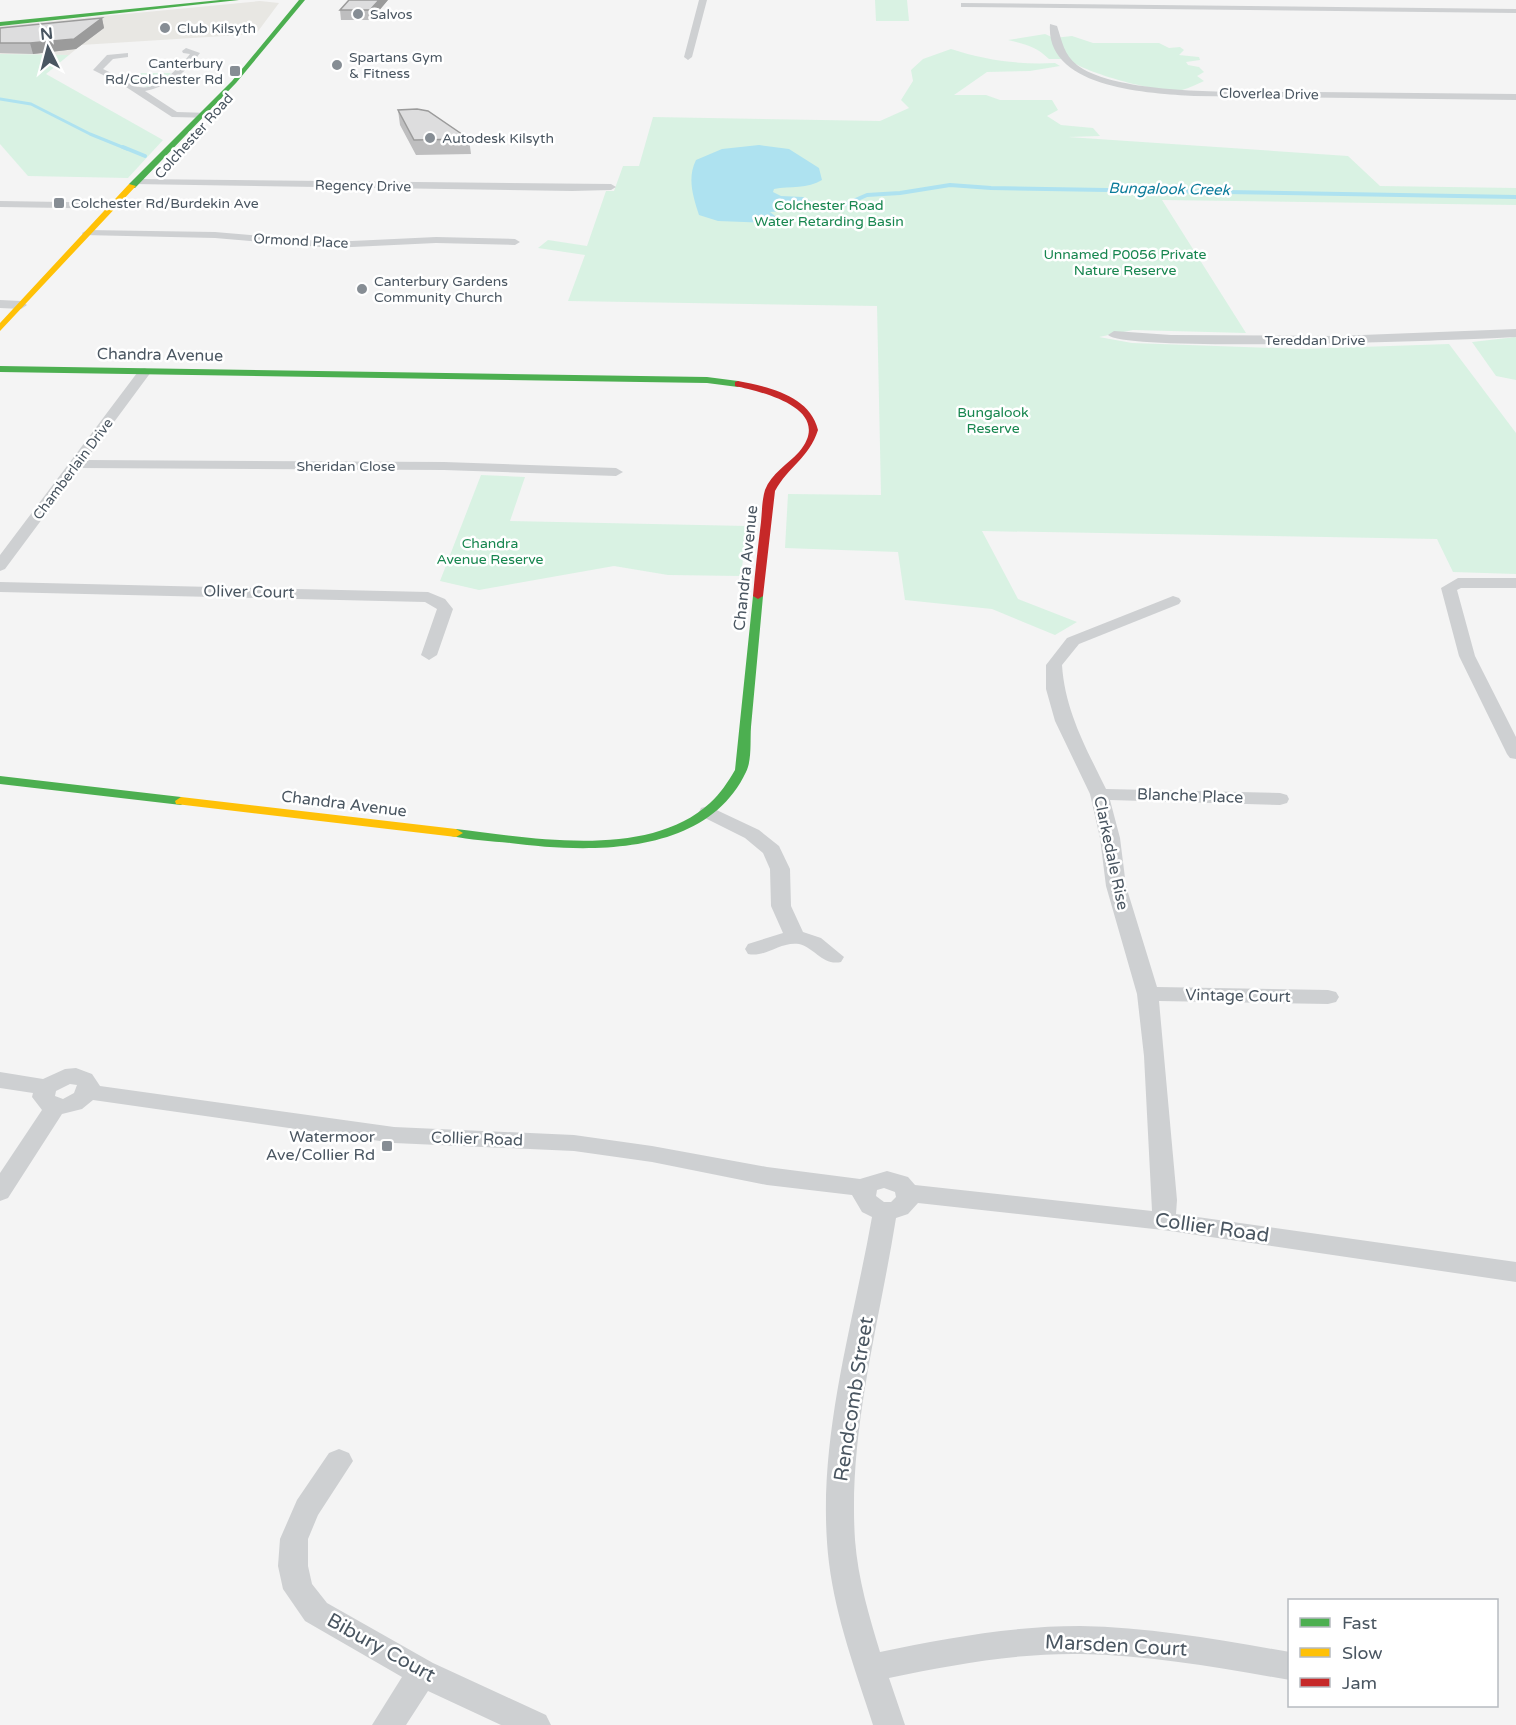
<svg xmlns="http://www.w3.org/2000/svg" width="1516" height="1725" font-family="'Varela Round',sans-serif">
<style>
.commercial{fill:#e8e7e3}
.green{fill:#d9f2e3}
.water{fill:#aee2f0}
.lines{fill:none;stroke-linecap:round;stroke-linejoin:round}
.stream-far1{stroke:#aee2f0;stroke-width:3}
.stream{stroke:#aee2f0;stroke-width:4}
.street{fill:#ced0d2;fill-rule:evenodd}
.fast{fill:#4caf50;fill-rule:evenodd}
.slow{fill:#ffc107;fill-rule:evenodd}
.jam{fill:#c62828;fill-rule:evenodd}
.wall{fill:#bebebf}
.shaded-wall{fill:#9b9b9b}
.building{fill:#ddddde;stroke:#9b9b9b;stroke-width:1.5}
.poi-dot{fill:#868d94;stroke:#fff;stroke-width:2}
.labels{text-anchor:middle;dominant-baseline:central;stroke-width:5;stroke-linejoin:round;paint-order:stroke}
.far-poi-label{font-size:14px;fill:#4a5661;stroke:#fff;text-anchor:start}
.far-street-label{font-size:14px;fill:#4a5661;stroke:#fff}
.far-park-label{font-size:14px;fill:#17864f;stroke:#fff}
.far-water-label{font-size:15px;font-style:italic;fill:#0c7c9b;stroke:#fff}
.street-label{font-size:16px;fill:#4a5661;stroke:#fff}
.poi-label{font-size:16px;fill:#4a5661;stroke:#fff;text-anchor:end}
.near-street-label{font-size:20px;fill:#4a5661;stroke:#fff}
</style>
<rect width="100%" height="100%" fill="#f4f4f4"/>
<!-- commercial -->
<path class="commercial" d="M 260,1 L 279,3 L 256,34 L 81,45 L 69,55 L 0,54 L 0,26 Z"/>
<!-- green -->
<path class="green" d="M 875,0 L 907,0 L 909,21 L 876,21 Z
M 1045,34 L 1054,38 L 1072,36 L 1093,43 L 1159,43 L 1169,48 L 1180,47 L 1184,50 L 1179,55 L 1199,57 L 1200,60 L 1186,62 L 1188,65 L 1199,67 L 1204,72 L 1197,76 L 1204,81 C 1197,84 1189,88 1182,90 C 1161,94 1084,73 1068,59 L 1049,59 C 1036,46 1025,44 1008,40 Z
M 951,49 C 985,60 1019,65 1055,63 L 1060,66 L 1030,71 L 987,72 L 954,95 L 986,95 L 1000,100 L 1052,100 L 1058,110 L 1047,116 L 1061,125 L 1093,128 L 1100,136 L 1068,137 L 1348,156 L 1380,186 L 1516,188 L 1516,205 L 1162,200 L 1246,333 L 1133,330 L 1099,337 L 1132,343 L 1302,349 L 1449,344 L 1516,433 L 1516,574 L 1453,572 L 1437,539 L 982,531 L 1018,599 L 1077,622 L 1055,635 L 992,609 L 905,600 L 898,552 L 785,548 L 788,494 L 881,495 L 877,306 L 568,301 L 585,255 L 538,248 L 548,240 L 587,246 L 606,191 L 614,191 L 623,166 L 639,166 L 653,117 L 880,121 L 909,108 L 901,100 L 913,81 L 911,70 L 923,59 Z
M 0,54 L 69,55 L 46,74 L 163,140 L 128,178 L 28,176 L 0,144 Z
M 141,73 L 171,73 C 155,93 141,88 122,78 L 138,77 Z
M 1516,337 L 1516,380 L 1496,376 L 1472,342 Z
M 481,475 L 525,477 L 510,521 L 747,526 L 741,576 L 668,575 L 614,566 L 479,590 L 440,581 Z"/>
<!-- water -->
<path class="water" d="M 759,145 L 789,149 L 819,168 L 822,180 C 808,189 790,186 774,189 L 773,192 L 781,196 L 803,197 L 825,208 L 770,212 L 775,216 L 773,223 L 718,221 L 699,215 C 693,196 687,178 696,160 L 722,149 Z"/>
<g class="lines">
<!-- stream-far1 -->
<path class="stream-far1" d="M 0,99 L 31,104 L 90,134 L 127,149"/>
<!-- stream -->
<path class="stream" d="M 123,147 L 145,156
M 825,208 L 844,205 L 867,195 L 900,193 L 950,185 L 991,188 L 1516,197"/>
<!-- street -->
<path class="street" d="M 699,0 L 707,0 L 692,57 L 688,60 L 684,57 Z
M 961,3 L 1516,9 L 1516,13 L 964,7 L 961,7 Z
M 1050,24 L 1057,26 C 1062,41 1064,55 1077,65 C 1121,98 1259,91 1315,92 C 1382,93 1449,93 1516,94 L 1516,100 L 1194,96 C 1150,93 1045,89 1050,24 Z
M 186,48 L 200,53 C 185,73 170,86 145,91 L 177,112 L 210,113 L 215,116 L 213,118 L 172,117 L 123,85 L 93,70 L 107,55 L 128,53 L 128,57 L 113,59 L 103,69 C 114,74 125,81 136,86 C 155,94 180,67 190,54 L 183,53 L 182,51 Z
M 137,179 L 611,184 L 616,187 L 611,190 L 572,191 L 133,184 L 133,180 Z
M 0,201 L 128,203 L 133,206 L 128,209 L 0,207 Z
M 87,230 L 215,232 L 331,242 L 436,237 L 515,239 L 520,242 L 515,245 L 436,243 L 331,248 L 215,238 L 83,235 L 82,233 Z
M 0,300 L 21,301 L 27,305 L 21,309 L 0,308 Z
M 1516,329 L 1516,337 C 1467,340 1127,353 1108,335 L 1114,331 L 1171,335 L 1336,336 Z
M 145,368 L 151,372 L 86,460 L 444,462 L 616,468 L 623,472 L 616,476 L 444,470 L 80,468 L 5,569 L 0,571 L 0,555 L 140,369 Z
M 1458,578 L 1516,578 L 1516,588 L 1461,588 L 1457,590 L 1475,656 L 1516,737 L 1516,759 L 1510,758 L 1507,754 L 1459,656 L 1441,588 Z
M 0,582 L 428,592 L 445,599 L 453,609 L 437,655 L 429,660 L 421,655 L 437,609 L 425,602 L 0,592 Z
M 1173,596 L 1179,598 L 1181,601 L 1179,604 L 1079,644 L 1062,665 C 1065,711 1086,748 1106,789 L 1280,793 L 1287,795 L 1289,799 L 1287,803 L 1280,805 L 1110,800 L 1120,838 L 1126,886 L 1157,987 L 1328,990 L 1336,992 L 1339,997 L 1336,1002 L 1328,1004 L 1159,1001 L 1177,1200 L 1176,1214 L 1516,1262 L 1516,1282 L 1163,1230 L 918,1203 L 908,1214 L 896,1218 C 879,1325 848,1432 855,1540 C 858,1579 869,1616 880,1652 C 946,1638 1013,1626 1080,1626 C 1151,1627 1220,1640 1290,1652 L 1290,1680 C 1220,1668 1151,1655 1080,1654 C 1016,1653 951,1665 889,1678 L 905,1725 L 873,1725 C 856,1672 836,1619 829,1563 C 815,1447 852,1330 872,1217 L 862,1212 L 852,1195 L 767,1185 L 652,1162 L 574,1151 L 394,1143 L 93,1100 L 82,1109 L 62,1114 L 8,1198 L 0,1201 L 0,1173 L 42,1110 L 32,1097 L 33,1093 L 0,1088 L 0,1072 L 43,1079 L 65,1069 L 76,1068 L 92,1074 L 100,1086 L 394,1127 L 574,1135 L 652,1146 L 767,1167 L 860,1179 L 887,1171 L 908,1177 L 915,1185 L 1152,1211 L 1144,1056 L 1137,994 L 1106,886 L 1100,838 L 1090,794 L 1055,721 L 1046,689 L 1046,665 L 1067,638 ZM 70,1084 L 77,1085 L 74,1093 L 63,1099 L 55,1096 L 56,1091 ZM 884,1188 L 895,1192 L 896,1197 L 891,1202 L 884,1202 L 876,1196 L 877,1190 Z
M 708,806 L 759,830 L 779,846 L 790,869 L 791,906 L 803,932 L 821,938 L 844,957 L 841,962 C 823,966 815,948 799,944 C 780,941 766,958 748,954 L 745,949 L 748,944 L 783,933 L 771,906 L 770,869 L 763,853 L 745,838 L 701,816 L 699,812 L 701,808 Z
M 339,1449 L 349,1453 L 353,1461 L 318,1515 L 308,1539 L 308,1566 L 312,1584 L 327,1603 L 433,1663 L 546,1715 L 551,1725 L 501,1725 L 428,1691 L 406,1725 L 372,1725 L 402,1677 L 305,1621 L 283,1589 L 278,1566 L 280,1539 L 297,1500 L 329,1453 Z"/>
<!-- fast -->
<path class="fast" d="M 220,0 L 239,0 L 0,26 L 0,22 Z
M 299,0 L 305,0 L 236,83 L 135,188 L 129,188 L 129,184 L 232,81 Z
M 0,366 L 707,377 L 738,381 L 742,384 L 738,387 L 707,383 L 0,372 Z
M 758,593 L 763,596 C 759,640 755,683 751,727 C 750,741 752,760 746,772 C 706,857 588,853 510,843 C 491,841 470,840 451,836 L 449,833 L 451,830 L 456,829 C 531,838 648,860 710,803 C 720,794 728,782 735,770 L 753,596 Z
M 0,776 L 181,797 L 187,801 L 181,805 L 0,784 Z"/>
<!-- slow -->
<path class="slow" d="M 129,184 L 136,186 L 0,331 L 0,323 Z
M 181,797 L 456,829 L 463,833 L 456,837 L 176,804 L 175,801 Z"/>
<!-- jam -->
<path class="jam" d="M 738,381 C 769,387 810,396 818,430 C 809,458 788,467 775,491 L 763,596 L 758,599 L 753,596 C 755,571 758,547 761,522 C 762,512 762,500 765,490 C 771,474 788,464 799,452 C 835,409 763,392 735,386 L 735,382 Z"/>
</g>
<!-- wall -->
<path class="wall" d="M 388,0 L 371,20 L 341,20 L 340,10 Z
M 102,18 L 104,28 L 76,49 L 33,54 L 0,53 L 0,28 Z
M 398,110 L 469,139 L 471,154 L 416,155 L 400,125 Z"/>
<!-- shaded-wall -->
<path class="shaded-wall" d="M 379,0 L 388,0 L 371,20 L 370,10 Z
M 102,18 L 104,28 L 76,49 L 33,54 L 30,43 Z"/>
<!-- building -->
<path class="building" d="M 349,0 L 379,0 L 370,10 L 340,10 Z
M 102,18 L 74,39 L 30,43 L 0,43 L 0,28 Z
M 417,109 L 428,111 L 469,139 L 414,140 L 398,110 Z"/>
<!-- markers -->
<g class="poi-dot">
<circle cx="358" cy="14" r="6"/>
<circle cx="165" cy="28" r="6"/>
<circle cx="337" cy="65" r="6"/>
<rect x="229" y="65" width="12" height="12" rx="3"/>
<circle cx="430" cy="138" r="6"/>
<rect x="53" y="197" width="12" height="12" rx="3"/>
<circle cx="362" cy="289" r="6"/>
<rect x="381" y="1140" width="12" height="12" rx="3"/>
</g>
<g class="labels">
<!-- far-poi labels -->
<g class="far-poi-label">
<text x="370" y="14">Salvos</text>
<text x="177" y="28">Club Kilsyth</text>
<text x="349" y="57">Spartans Gym<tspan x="349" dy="16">&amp; Fitness</tspan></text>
<text x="223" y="63" text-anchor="end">Canterbury<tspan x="223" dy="16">Rd/Colchester Rd</tspan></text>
<text x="442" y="138">Autodesk Kilsyth</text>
<text x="71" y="203">Colchester Rd/Burdekin Ave</text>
<text x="374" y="281">Canterbury Gardens<tspan x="374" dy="16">Community Church</tspan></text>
</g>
<!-- far-street labels -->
<g class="far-street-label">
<text transform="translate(1269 94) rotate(1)">Cloverlea Drive</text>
<text transform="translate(194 136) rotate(-48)">Colchester Road</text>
<text transform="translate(363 186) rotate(1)">Regency Drive</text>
<text transform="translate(301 241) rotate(3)">Ormond Place</text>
<text x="1315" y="340">Tereddan Drive</text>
<text x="346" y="466">Sheridan Close</text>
<text transform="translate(73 469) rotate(-53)">Chamberlain Drive</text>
</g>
<!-- far-park labels -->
<g class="far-park-label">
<text x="829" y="205">Colchester Road<tspan x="829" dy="16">Water Retarding Basin</tspan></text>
<text x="1125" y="254">Unnamed P0056 Private<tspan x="1125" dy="16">Nature Reserve</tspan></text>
<text x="993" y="412">Bungalook<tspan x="993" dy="16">Reserve</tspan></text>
<text x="490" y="543">Chandra<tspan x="490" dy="16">Avenue Reserve</tspan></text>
</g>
<!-- far-water labels -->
<g class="far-water-label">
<text transform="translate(1169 189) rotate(1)">Bungalook Creek</text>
</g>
<!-- street labels -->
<g class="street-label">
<text transform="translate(160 355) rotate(1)">Chandra Avenue</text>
<text transform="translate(746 568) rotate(-84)">Chandra Avenue</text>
<text transform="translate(249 592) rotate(1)">Oliver Court</text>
<text transform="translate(1190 796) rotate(2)">Blanche Place</text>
<text transform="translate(344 804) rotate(7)">Chandra Avenue</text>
<text transform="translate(1111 853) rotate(78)">Clarkedale Rise</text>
<text transform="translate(1238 996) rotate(1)">Vintage Court</text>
<text transform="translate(477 1139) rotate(2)">Collier Road</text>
</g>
<!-- poi labels -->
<g class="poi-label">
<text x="375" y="1137">Watermoor<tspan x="375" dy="18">Ave/Collier Rd</tspan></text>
</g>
<!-- near-street labels -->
<g class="near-street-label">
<text transform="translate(1212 1228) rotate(8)">Collier Road</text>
<text transform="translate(854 1399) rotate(-81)">Rendcomb Street</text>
<text transform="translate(1116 1646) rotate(3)">Marsden Court</text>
<text transform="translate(381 1648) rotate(29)">Bibury Court</text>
</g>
</g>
<!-- legend -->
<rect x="1288" y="1599" width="210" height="108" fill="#ffffff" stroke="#b7bbc0" stroke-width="1.5"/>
<rect x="1300" y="1618" width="30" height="9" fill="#4caf50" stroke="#b7bbc0" stroke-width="1.5"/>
<text x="1342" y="1629" font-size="18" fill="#4a5661">Fast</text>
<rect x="1300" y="1648" width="30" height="9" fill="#ffc107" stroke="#b7bbc0" stroke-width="1.5"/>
<text x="1342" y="1659" font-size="18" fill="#4a5661">Slow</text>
<rect x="1300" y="1678" width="30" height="9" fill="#c62828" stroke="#b7bbc0" stroke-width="1.5"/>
<text x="1342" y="1689" font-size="18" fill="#4a5661">Jam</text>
<!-- north arrow -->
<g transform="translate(48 48) rotate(354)" stroke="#ffffff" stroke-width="4.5" paint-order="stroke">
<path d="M0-4.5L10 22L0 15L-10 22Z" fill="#4a5661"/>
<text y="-9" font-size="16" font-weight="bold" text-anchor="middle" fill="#4a5661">N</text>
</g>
</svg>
